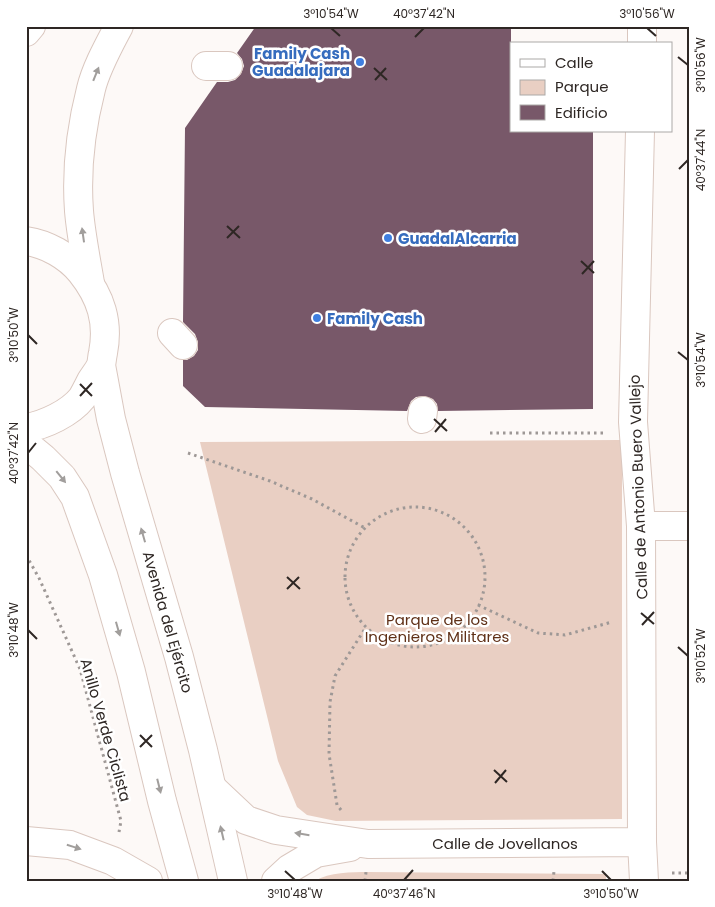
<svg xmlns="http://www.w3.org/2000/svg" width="715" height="907" font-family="Poppins,sans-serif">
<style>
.green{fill:#e9cfc3}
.building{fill:#785869}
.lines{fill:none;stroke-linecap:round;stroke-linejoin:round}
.minor-casing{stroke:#dac7bf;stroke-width:30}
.major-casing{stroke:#dac7bf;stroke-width:30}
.highway-casing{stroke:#dac7bf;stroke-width:30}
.path{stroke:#9e9896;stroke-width:3;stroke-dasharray:2.5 4;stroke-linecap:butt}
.minor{stroke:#fff;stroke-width:28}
.major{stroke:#fff;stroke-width:28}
.highway{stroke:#fff;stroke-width:28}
.oneway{fill:#a19e9c}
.ticks{fill:none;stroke:#2e2724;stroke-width:2}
.shop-dot{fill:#3f7fe0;stroke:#fff;stroke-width:2}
.labels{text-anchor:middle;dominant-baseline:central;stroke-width:5;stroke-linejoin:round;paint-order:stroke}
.shop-label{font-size:15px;font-weight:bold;fill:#366cbe;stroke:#fff;text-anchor:start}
.street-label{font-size:15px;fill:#2e2724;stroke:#fff}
.park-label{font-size:15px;fill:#5f3017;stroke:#fff}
.neatline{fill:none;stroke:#2e2724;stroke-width:2}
.ticks-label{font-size:12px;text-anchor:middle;fill:#2e2724}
</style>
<rect width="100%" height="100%" fill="#fdf9f7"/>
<!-- green -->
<path class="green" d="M 622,440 L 622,819 L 336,821 L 307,815 L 297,807 L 278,761 L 200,442 Z
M 368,872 L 606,874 L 606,881 L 315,881 C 329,872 352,872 368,872 Z"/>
<!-- building -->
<path class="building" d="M 256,26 L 511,26 L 511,131 L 593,131 L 593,409 L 438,411 L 437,404 L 433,399 L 424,396 L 416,397 L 411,401 L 407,411 L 205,407 L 183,386 L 183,360 L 187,360 L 194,356 L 198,350 L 198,342 L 195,334 L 183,322 L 185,128 L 217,82 L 228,82 L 235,80 L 241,74 L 244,66 L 242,59 L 237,53 Z"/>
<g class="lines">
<defs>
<path id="minor" d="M 642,44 L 642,26
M 206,66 L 228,66
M 640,131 L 633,422 L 641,526 L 642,842 L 644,881
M 172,333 L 183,345
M 422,419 L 423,411
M 641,526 L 689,526
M 212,788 L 246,820 L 276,830 L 368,844 L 642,842
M 26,841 L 70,845 L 113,861 L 148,881
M 276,881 L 289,869 L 316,853 L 350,847"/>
<path id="major" d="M 26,241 C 47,244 68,256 81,272 C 101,297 109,322 103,353 C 102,357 102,361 101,365 C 99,370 94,376 91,381 C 88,387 85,393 82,398 C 70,413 45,425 26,428
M 101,365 L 111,419 L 125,473 L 179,657 L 203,750 L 233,881
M 26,444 L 43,458 L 62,477 L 75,497 L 103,575 L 131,672 L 162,801 L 184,881"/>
<path id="highway" d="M 26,32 L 31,26
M 90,283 C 86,259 81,235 79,211 C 76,170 81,128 91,89 C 96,68 109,45 119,26"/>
</defs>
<!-- minor casing -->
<use href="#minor" class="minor-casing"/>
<!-- major casing -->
<use href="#major" class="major-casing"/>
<!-- highway casing -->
<use href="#highway" class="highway-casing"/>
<!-- path -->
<path class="path" d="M 490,433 L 604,433
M 188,453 L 270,481 L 312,499 L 365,528
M345 577a70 70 0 1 1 140 0a70 70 0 1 1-140 0Z
M 26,555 L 39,578 L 80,669 L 121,821 L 119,832
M 478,605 L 538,633 L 565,635 L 612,622
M 341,810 L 337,805 L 329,754 L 330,702 L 335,676 L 366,627
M 672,873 L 689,873
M 365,881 L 366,872
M 553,881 L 554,871"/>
<!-- minor -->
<use href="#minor" class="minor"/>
<!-- major -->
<use href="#major" class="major"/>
<!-- highway -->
<use href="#highway" class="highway"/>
</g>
<!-- one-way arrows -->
<defs><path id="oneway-solid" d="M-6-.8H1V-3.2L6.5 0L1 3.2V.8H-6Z" transform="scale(1.25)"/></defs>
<g class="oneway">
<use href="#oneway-solid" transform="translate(96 74) rotate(-68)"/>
<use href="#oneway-solid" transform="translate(83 235) rotate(-98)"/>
<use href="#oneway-solid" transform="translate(61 477) rotate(51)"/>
<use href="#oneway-solid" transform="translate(143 535) rotate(-106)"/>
<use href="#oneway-solid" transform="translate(118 629) rotate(74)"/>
<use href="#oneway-solid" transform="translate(159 786) rotate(76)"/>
<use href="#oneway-solid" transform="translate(222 833) rotate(-103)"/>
<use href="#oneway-solid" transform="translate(302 834) rotate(-171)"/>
<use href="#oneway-solid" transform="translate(74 847) rotate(17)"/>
</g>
<!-- ticks -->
<path class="ticks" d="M 331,28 L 340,36M 647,28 L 656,36M 415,37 L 424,28M 678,57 L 688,65M 374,68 L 387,80M 375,80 L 386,68M 679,169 L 688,160M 227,226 L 240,238M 227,238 L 239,226M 581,261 L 594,273M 582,274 L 594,261M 28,335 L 37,344M 678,352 L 688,360M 80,384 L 92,396M 80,396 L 92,383M 434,419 L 447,431M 435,432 L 446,419M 28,453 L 36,443M 287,577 L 300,589M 287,589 L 299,577M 641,613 L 654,624M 642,625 L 654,612M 28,630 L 37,639M 678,647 L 688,656M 140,735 L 152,747M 140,747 L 152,735M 494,770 L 507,782M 495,783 L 506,770M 285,871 L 295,880M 602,871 L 611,880M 404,880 L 413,870"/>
<!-- markers -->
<g class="shop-dot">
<circle cx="360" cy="62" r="5"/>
<circle cx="388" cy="238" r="5"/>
<circle cx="317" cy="318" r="5"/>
</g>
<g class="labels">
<!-- shop labels -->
<g class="shop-label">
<text x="350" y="53" text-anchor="end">Family Cash<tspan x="350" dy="17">Guadalajara</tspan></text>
<text x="398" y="238">GuadalAlcarria</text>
<text x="327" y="318">Family Cash</text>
</g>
<!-- street labels -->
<g class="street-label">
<text transform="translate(638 487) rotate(-92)">Calle de Antonio Buero Vallejo</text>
<text transform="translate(168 622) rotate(74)">Avenida del Ejército</text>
<text transform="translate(106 730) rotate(74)">Anillo Verde Ciclista</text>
<text x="505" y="843">Calle de Jovellanos</text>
</g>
<!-- park labels -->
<g class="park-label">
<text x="437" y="619">Parque de los<tspan x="437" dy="17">Ingenieros Militares</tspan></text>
</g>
</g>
<!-- border -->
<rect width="715" height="907" fill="none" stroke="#ffffff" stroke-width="55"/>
<!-- legend -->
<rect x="510" y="42" width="162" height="90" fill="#ffffff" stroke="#aba9a7"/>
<rect x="520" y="59" width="25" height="8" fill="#ffffff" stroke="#aba9a7"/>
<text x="555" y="68" font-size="15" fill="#2e2724">Calle</text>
<rect x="520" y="80" width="25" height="15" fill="#e9cfc3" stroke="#aba9a7"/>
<text x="555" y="92" font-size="15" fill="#2e2724">Parque</text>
<rect x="520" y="105" width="25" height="15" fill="#785869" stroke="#aba9a7"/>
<text x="555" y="118" font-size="15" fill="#2e2724">Edificio</text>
<rect x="28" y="28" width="660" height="852" class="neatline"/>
<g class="ticks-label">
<text x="331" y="18">3°10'54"W</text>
<text x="424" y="18">40°37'42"N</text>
<text x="647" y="18">3°10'56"W</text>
<text transform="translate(701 65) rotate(-90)" y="4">3°10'56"W</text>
<text transform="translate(701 160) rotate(-90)" y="4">40°37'44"N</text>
<text transform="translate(14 335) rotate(-90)" y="4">3°10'50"W</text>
<text transform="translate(701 360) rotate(-90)" y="4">3°10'54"W</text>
<text transform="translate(14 453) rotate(-90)" y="4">40°37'42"N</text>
<text transform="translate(14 630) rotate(-90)" y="4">3°10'48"W</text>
<text transform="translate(701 656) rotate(-90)" y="4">3°10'52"W</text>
<text x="295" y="898">3°10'48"W</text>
<text x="404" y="898">40°37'46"N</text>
<text x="611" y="898">3°10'50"W</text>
</g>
</svg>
